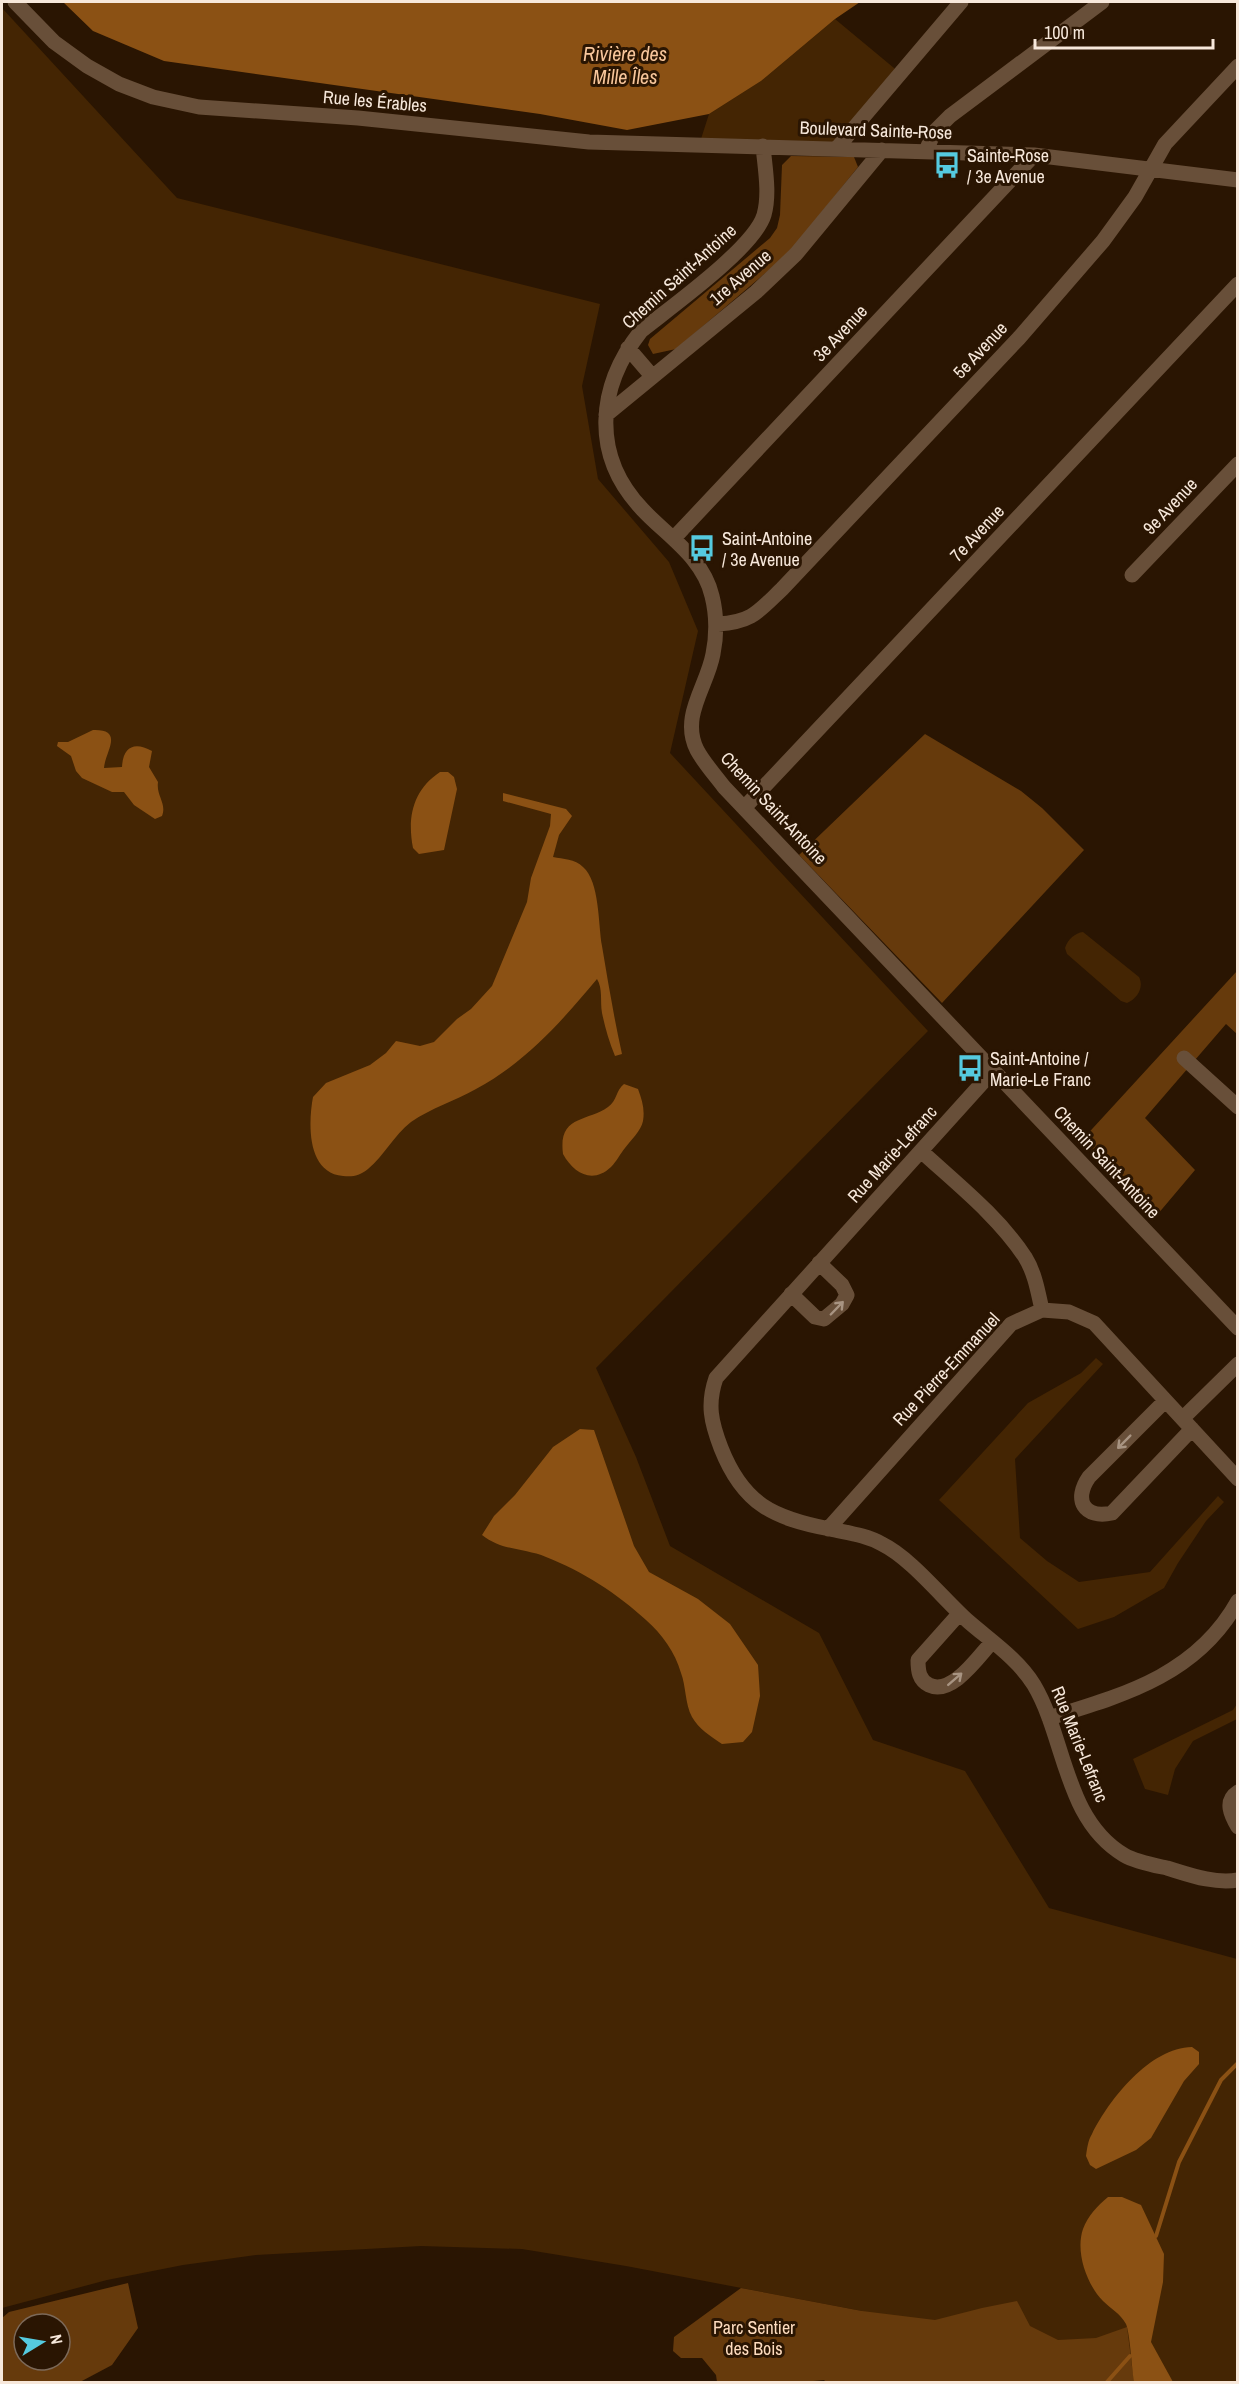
<svg xmlns="http://www.w3.org/2000/svg" width="1239" height="2384" font-family="'Archivo Narrow',sans-serif">
<style>
.green{fill:#442503}
.forest{fill:#663a0c;fill-rule:evenodd}
.water{fill:#8b5114}
.lines{fill:none;stroke-linecap:round;stroke-linejoin:round}
.stream{stroke:#8b5114;stroke-width:4}
.minor{stroke:#684f39;stroke-width:15}
.oneway{stroke:#a89482}
.labels{text-anchor:middle;dominant-baseline:central;stroke-width:6;stroke-linejoin:round;paint-order:stroke}
.street-label{font-size:18px;fill:#f7e8db;stroke:#2a1502}
.poi-label{font-size:18px;fill:#f7e8db;stroke:#2a1502;text-anchor:start}
.park-label{font-size:18px;fill:#fedcbf;stroke:#2a1502}
.water-label{font-size:20px;font-style:italic;fill:#f8c69b;stroke:#2a1502}
</style>
<rect width="100%" height="100%" fill="#2a1502"/>
<!-- green -->
<path class="green" d="M 2,8 L 177,198 L 600,304 L 582,386 L 598,479 L 669,562 L 698,631 L 670,753 L 928,1031 L 596,1368 L 636,1457 L 670,1546 L 819,1633 L 873,1740 L 965,1771 L 1049,1908 L 1237,1959 L 1237,2382 L 869,2382 L 862,2311 L 626,2266 L 522,2249 L 421,2246 L 256,2255 L 183,2265 L 107,2280 L 2,2308 Z
M 835,19 L 900,73 L 837,148 L 700,142 L 709,114 L 761,81 Z
M 1083,932 L 1139,977 C 1144,987 1138,998 1127,1003 L 1121,1001 L 1067,954 L 1065,948 C 1068,939 1075,933 1083,932 Z
M 1096,1358 L 1103,1364 L 1015,1459 L 1020,1538 L 1047,1561 L 1079,1582 L 1150,1572 L 1218,1496 L 1224,1502 L 1206,1521 L 1178,1563 L 1164,1588 L 1114,1617 L 1078,1629 L 939,1500 L 1028,1403 L 1081,1373 Z
M 1237,1704 L 1237,1719 L 1193,1741 L 1175,1769 L 1168,1795 L 1145,1789 L 1133,1759 L 1233,1710 Z"/>
<!-- forest -->
<path class="forest" d="M 791,156 L 854,157 L 858,167 L 789,253 L 676,349 L 653,354 L 648,345 L 650,339 L 770,238 L 777,228 L 780,215 L 782,165 Z
M 925,734 L 1021,791 L 1042,808 L 1084,850 L 942,1003 L 799,855 Z
M 1237,971 L 1237,1034 L 1226,1024 L 1145,1118 L 1195,1170 L 1152,1221 L 1082,1140 Z
M 128,2283 L 138,2328 L 112,2365 L 80,2382 L 2,2382 L 2,2318 L 9,2312 ZM 24,2324 L 60,2324 L 60,2360 L 24,2360 Z
M 741,2288 L 862,2311 L 935,2320 L 982,2308 L 1017,2301 L 1030,2326 L 1058,2340 L 1096,2338 L 1127,2327 L 1134,2382 L 826,2382 L 824,2380 L 803,2382 L 717,2382 L 716,2375 L 702,2358 L 681,2358 L 673,2351 L 674,2337 Z"/>
<!-- water -->
<path class="water" d="M 63,2 L 860,2 L 835,19 L 761,81 L 709,114 L 627,130 L 540,114 L 164,61 L 93,31 Z
M 93,730 C 125,729 105,752 104,768 L 122,767 C 123,747 134,741 152,751 L 149,767 L 158,782 C 156,796 167,803 162,816 L 155,819 L 134,805 L 124,792 L 112,792 L 82,778 L 76,771 L 71,756 L 57,746 L 58,742 L 68,742 Z
M 440,772 L 448,772 L 454,777 L 457,789 L 444,850 L 419,854 L 413,848 C 407,817 413,790 440,772 Z
M 503,793 L 566,809 L 572,816 L 559,835 L 553,857 C 563,859 575,859 583,867 C 600,882 598,924 602,946 C 608,982 614,1018 622,1054 L 615,1056 C 609,1042 605,1027 602,1013 C 600,1001 603,989 597,979 C 561,1022 526,1062 476,1089 C 455,1101 431,1108 411,1122 C 394,1135 384,1156 368,1169 C 359,1176 353,1177 343,1176 C 307,1173 308,1124 313,1097 L 326,1083 L 370,1065 L 386,1053 L 396,1041 L 420,1046 L 434,1042 L 457,1019 L 471,1009 L 492,986 L 527,902 L 531,878 L 550,826 L 551,814 L 503,801 Z
M 624,1084 L 638,1089 C 642,1100 645,1109 643,1121 C 641,1131 631,1140 625,1148 C 620,1154 617,1161 611,1167 C 593,1184 574,1174 563,1154 C 558,1115 587,1122 608,1107 C 617,1101 616,1090 624,1084 Z
M 580,1429 L 594,1430 L 634,1546 L 649,1572 L 698,1599 L 730,1624 L 758,1665 L 760,1696 L 752,1732 L 743,1742 L 722,1744 C 710,1736 699,1729 692,1717 C 685,1704 686,1686 681,1673 C 675,1652 662,1634 646,1620 C 618,1594 582,1571 546,1557 C 524,1548 502,1551 482,1535 L 494,1516 L 515,1495 L 553,1447 Z
M 1192,2047 L 1199,2052 L 1199,2064 L 1184,2081 L 1151,2138 L 1136,2150 L 1096,2169 L 1090,2165 L 1086,2156 C 1087,2149 1088,2140 1092,2134 C 1110,2098 1150,2048 1192,2047 Z
M 1108,2197 L 1122,2197 L 1141,2205 L 1164,2254 L 1163,2282 L 1151,2342 L 1173,2382 L 1134,2382 C 1132,2370 1130,2333 1126,2324 C 1120,2313 1111,2309 1103,2301 C 1087,2285 1075,2252 1083,2229 C 1088,2216 1097,2206 1108,2197 Z"/>
<g class="lines">
<!-- stream -->
<path class="stream" d="M 1156,2236 L 1179,2162 L 1221,2080 L 1238,2063
M 1107,2382 L 1130,2356"/>
<!-- minor -->
<path class="minor" d="M 15,2 L 54,42 L 87,66 L 119,84 L 153,97 L 199,107 L 358,118 L 589,142 L 1034,155 L 1238,180
M 763,146 C 765,168 770,194 764,215 C 754,248 671,307 641,331 C 597,387 591,455 642,509 C 667,536 703,557 712,596 C 717,616 717,634 713,654 C 707,687 680,716 697,750 C 704,763 715,775 724,787 L 1238,1328
M 837,148 L 961,2
M 926,151 L 934,132 L 950,116 L 1102,2
M 628,348 L 652,376
M 606,415 L 756,292 L 796,254 L 882,150
M 674,538 L 1034,155
M 1132,575 L 1238,464
M 718,624 C 752,622 758,612 782,589 L 1019,338 L 1103,241 L 1135,197 L 1165,144 L 1238,66
M 744,808 L 1238,284
M 1184,1058 L 1238,1107
M 993,1071 L 716,1378 C 707,1404 711,1422 721,1448 C 743,1504 773,1518 830,1529 C 848,1533 866,1535 882,1544 C 911,1558 944,1600 969,1622 C 991,1641 1019,1660 1034,1685 C 1066,1739 1064,1819 1124,1855 C 1136,1862 1153,1865 1167,1868 C 1190,1875 1214,1884 1238,1880
M 921,1151 C 957,1184 998,1216 1025,1257 C 1035,1273 1038,1292 1042,1310
M 791,1294 L 815,1317 L 824,1319 L 842,1304 L 847,1295 L 842,1285 L 819,1263
M 1165,1401 L 1089,1477 C 1073,1500 1084,1519 1112,1513 L 1192,1429
M 1183,1418 L 1238,1364
M 828,1529 L 1011,1324 L 1042,1310 L 1069,1312 L 1094,1323 L 1238,1479
M 959,1614 L 918,1660 C 918,1671 919,1680 929,1685 C 952,1696 978,1657 992,1642
M 1049,1718 C 1124,1695 1197,1675 1238,1601
M 1238,1792 C 1224,1801 1231,1815 1238,1827"/>
</g>
<!-- one-way arrows -->
<defs><path id="oneway-shaft" d="M-6 0H5M1.5-3L5.5 0L1.5 3" fill="none" stroke-width="1.6" stroke-linecap="round" stroke-linejoin="round" transform="scale(1.5)"/></defs>
<g class="oneway">
<use href="#oneway-shaft" transform="translate(837 1308) rotate(-46)"/>
<use href="#oneway-shaft" transform="translate(1124 1442) rotate(135)"/>
<use href="#oneway-shaft" transform="translate(955 1679) rotate(-41)"/>
</g>
<!-- icons -->
<defs>
<symbol id="bus-bare" viewBox="-9 -9 18 18"><path d="M-5-6H5V4H4V6H2V4H-2V6H-4V4H-5ZM-3.5-4V0h7V-4ZM-3.5 1.2v1.5H-2V1.2ZM2 1.2v1.5H3.5V1.2Z" fill="#55cadf" stroke="#2a1502" stroke-width="2.5" paint-order="stroke"/></symbol>
</defs>
<g fill-rule="evenodd">
<use href="#bus-bare" x="928" y="146" width="38" height="38"/>
<use href="#bus-bare" x="683" y="529" width="38" height="38"/>
<use href="#bus-bare" x="951" y="1049" width="38" height="38"/>
</g>
<g class="labels">
<!-- street labels -->
<g class="street-label">
<text transform="translate(375 101) rotate(5)">Rue les Érables</text>
<text transform="translate(876 130) rotate(2)">Boulevard Sainte-Rose</text>
<text transform="translate(679 276) rotate(-42)">Chemin Saint-Antoine</text>
<text transform="translate(740 277) rotate(-41)">1re Avenue</text>
<text transform="translate(840 333) rotate(-47)">3e Avenue</text>
<text transform="translate(980 350) rotate(-47)">5e Avenue</text>
<text transform="translate(1170 506) rotate(-47)">9e Avenue</text>
<text transform="translate(977 533) rotate(-47)">7e Avenue</text>
<text transform="translate(774 808) rotate(47)">Chemin Saint-Antoine</text>
<text transform="translate(892 1154) rotate(-48)">Rue Marie-Lefranc</text>
<text transform="translate(1107 1162) rotate(47)">Chemin Saint-Antoine</text>
<text transform="translate(946 1369) rotate(-47)">Rue Pierre-Emmanuel</text>
<text transform="translate(1080 1744) rotate(68)">Rue Marie-Lefranc</text>
</g>
<!-- poi labels -->
<g class="poi-label">
<text x="967" y="155">Sainte-Rose<tspan x="967" dy="21">/ 3e Avenue</tspan></text>
<text x="722" y="538">Saint-Antoine<tspan x="722" dy="21">/ 3e Avenue</tspan></text>
<text x="990" y="1058">Saint-Antoine /<tspan x="990" dy="21">Marie-Le Franc</tspan></text>
</g>
<!-- park labels -->
<g class="park-label">
<text x="754" y="2327">Parc Sentier<tspan x="754" dy="21">des Bois</tspan></text>
</g>
<!-- water labels -->
<g class="water-label">
<text x="625" y="53">Rivière des<tspan x="625" dy="23">Mille Îles</tspan></text>
</g>
</g>
<!-- border -->
<rect width="1239" height="2384" fill="none" stroke="#f7e8db" stroke-width="6"/>
<!-- north arrow -->
<g transform="translate(42 2342) rotate(79)"><circle r="28" fill="#2a1502" stroke="#7c6959" stroke-width="1.5"/>
<path d="M0-4.5L10 22L0 15L-10 22Z" fill="#55cadf"/>
<text y="-9" font-size="16" font-weight="bold" text-anchor="middle" fill="#f7e8db">N</text>
</g>
<!-- scale -->
<path d="M1035 39v9h178v-9" fill="none" stroke="#f7e8db" stroke-width="3"/>
<text x="1044" y="39" font-size="18" fill="#f7e8db" stroke="#2a1502" stroke-width="4.5" paint-order="stroke">100 m</text>
</svg>
